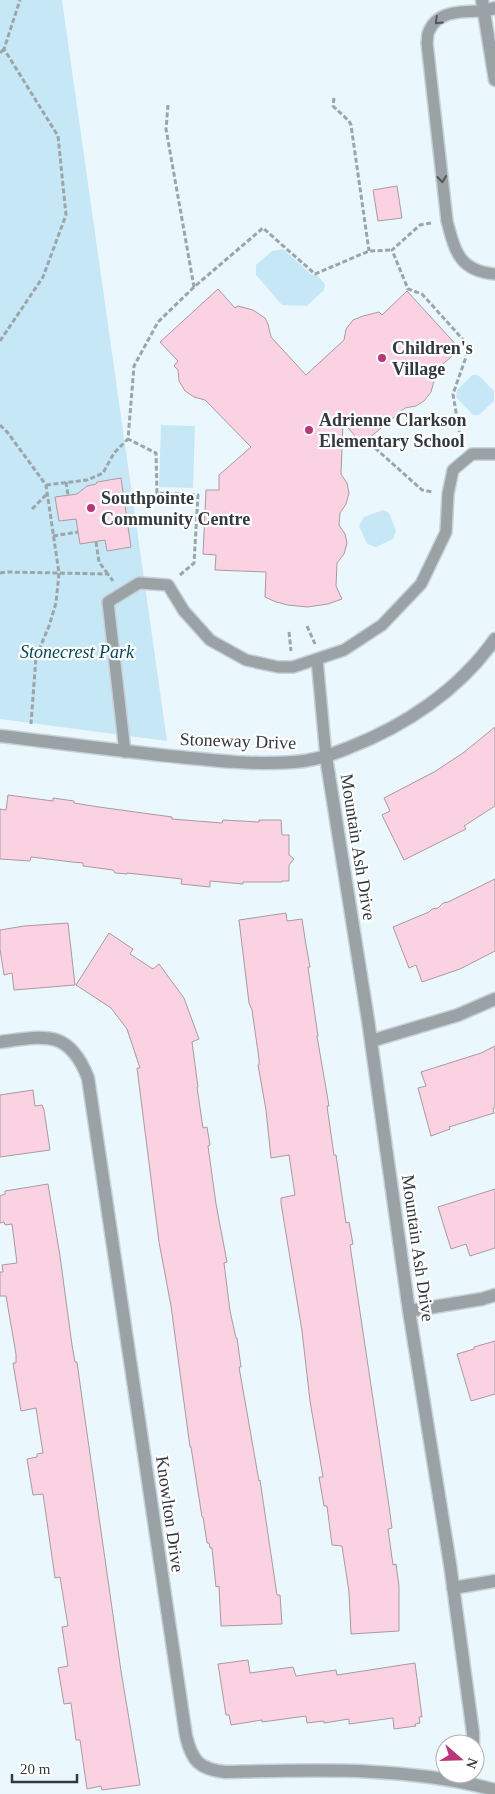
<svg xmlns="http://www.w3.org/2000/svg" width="495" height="1794" font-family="Georgia,serif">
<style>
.park{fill:#c6e8f6}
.building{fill:#fad2e1;stroke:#aa9aa0}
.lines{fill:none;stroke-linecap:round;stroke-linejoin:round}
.service-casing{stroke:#c5d2d7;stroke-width:14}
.minor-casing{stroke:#c5d2d7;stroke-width:15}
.tertiary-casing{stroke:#c5d2d7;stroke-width:15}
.path{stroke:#9ba5aa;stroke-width:3;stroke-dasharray:5 2.5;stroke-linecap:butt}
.service{stroke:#9ba2a5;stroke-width:11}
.minor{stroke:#9ba2a5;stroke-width:12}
.tertiary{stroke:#9ba2a5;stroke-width:12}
.oneway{stroke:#52585c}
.poi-dot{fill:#ba357a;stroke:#fff;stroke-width:2}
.labels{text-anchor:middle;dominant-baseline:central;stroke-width:4.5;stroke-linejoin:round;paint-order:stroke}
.poi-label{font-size:18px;font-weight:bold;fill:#33393c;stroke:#fff;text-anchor:start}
.park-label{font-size:18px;font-style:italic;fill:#004a60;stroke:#fff}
.street-label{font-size:18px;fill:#33393c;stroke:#fff}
</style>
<rect width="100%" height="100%" fill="#eaf8fe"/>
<!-- park -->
<path class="park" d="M 0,0 L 62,0 L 167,741 L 0,719 Z
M 283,249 L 311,274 L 318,276 L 325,284 L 324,290 L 307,306 L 282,305 L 256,275 L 256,265 L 272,251 Z
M 472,375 L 478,375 L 494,391 L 494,401 L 479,415 L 473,415 L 456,397 L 457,390 Z
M 161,425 L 195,426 L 193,488 L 159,487 Z
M 383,510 L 389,513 L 396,531 L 393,539 L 376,547 L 367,544 L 359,526 L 364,517 Z"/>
<!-- building -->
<path class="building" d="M 397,186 L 402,218 L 378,221 L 373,190 Z
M 218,289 L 235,308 L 238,306 L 253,310 L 265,318 L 268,324 L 271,337 L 306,375 L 344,340 L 346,329 L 353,320 L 363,316 L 379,312 L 382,315 L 407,291 L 460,349 L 434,372 L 439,377 L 434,381 L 431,392 L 424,401 L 416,406 L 405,408 L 362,444 L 343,422 L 341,474 L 347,483 L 349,493 L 346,504 L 340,513 L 339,525 L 345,534 L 347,543 L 344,554 L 337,563 L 336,586 L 342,599 L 328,604 L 307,607 L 288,605 L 276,602 L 265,597 L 266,572 L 215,570 L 216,555 L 203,554 L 206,490 L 219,490 L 219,475 L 251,447 L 205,400 L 194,397 L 185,391 L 179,381 L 178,370 L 174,366 L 178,361 L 160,342 Z
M 121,478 L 131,547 L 107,551 L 105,540 L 80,544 L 76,519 L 59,521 L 55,497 L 77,494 L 87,486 L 96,484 L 97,482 Z
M 495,727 L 495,806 L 464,826 L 466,829 L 404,860 L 382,815 L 390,811 L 384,798 L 434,772 L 463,753 Z
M 8,795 L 53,801 L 53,798 L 74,801 L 74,803 L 99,807 L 172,817 L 172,819 L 222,823 L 223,820 L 259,822 L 259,820 L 281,820 L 282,835 L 289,835 L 289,855 L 294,859 L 289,865 L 289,881 L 282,881 L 282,882 L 243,882 L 243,884 L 210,881 L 210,887 L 181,884 L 182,879 L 127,873 L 127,874 L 115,873 L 113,870 L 83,866 L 83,863 L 72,862 L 31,857 L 30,861 L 0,859 L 0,809 L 6,810 Z
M 495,879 L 495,951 L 460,969 L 422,982 L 416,965 L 409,968 L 393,927 L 429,912 L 432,909 L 438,908 L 443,903 L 448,902 Z
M 286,913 L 287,921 L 302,919 L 306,945 L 310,967 L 308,967 L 318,1036 L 317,1036 L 329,1106 L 327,1106 L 334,1155 L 336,1155 L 346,1223 L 349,1222 L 353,1244 L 350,1245 L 389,1506 L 392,1528 L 388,1529 L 393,1565 L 396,1564 L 399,1586 L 399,1631 L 351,1634 L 349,1592 L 342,1546 L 332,1545 L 327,1506 L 324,1506 L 319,1477 L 323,1477 L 310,1401 L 302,1331 L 281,1203 L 281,1198 L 295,1195 L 289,1155 L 271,1158 L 266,1110 L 258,1065 L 259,1065 L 259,1059 L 252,1010 L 249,1003 L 239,920 Z
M 68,923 L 75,985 L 14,990 L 12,973 L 4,975 L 0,949 L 0,930 L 24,926 Z
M 109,933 L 133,949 L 130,954 L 153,969 L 159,964 L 184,998 L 199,1039 L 192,1042 L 198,1087 L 197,1087 L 203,1128 L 207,1127 L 210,1145 L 208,1146 L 216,1204 L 227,1262 L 224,1263 L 230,1311 L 236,1338 L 237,1338 L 241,1367 L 239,1367 L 259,1481 L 260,1480 L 277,1595 L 280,1595 L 282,1624 L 221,1626 L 219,1586 L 216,1587 L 212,1548 L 210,1548 L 209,1543 L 207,1543 L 203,1517 L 202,1517 L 191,1447 L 190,1447 L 171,1306 L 159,1242 L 137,1068 L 140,1068 L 127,1029 L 111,1008 L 76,985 Z
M 495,1046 L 495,1107 L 493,1108 L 494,1113 L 449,1127 L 450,1129 L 431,1136 L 418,1088 L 426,1086 L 421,1072 L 481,1053 Z
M 33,1090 L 35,1106 L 42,1105 L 44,1110 L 50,1150 L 0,1157 L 0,1095 Z
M 48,1184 L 60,1256 L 72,1345 L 75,1362 L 77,1362 L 82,1398 L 121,1671 L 140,1785 L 102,1790 L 101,1786 L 87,1789 L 80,1740 L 76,1740 L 71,1703 L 64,1704 L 58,1668 L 68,1666 L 62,1627 L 68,1626 L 60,1577 L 55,1578 L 43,1494 L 33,1495 L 27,1459 L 37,1457 L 37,1454 L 43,1453 L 36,1408 L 21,1411 L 13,1363 L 16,1363 L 16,1354 L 6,1296 L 0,1296 L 0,1272 L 3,1272 L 2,1265 L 17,1263 L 12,1224 L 5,1225 L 4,1222 L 0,1223 L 0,1196 L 5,1194 L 5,1191 Z
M 495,1189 L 495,1248 L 470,1256 L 466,1244 L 451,1249 L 438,1207 Z
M 495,1341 L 495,1394 L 471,1401 L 457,1354 L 474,1349 L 474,1347 Z
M 248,1660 L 250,1673 L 293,1667 L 296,1676 L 336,1670 L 337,1675 L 415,1663 L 422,1717 L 419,1717 L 420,1723 L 415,1724 L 416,1726 L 394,1729 L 393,1718 L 349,1724 L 349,1719 L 324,1723 L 324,1721 L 307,1723 L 306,1716 L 262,1722 L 262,1720 L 231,1725 L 229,1715 L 226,1715 L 218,1664 Z"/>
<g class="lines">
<defs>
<path id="service" d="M 484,11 C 465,12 438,9 429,31 C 427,34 428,39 427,43 L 447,221 C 455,251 459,271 495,274
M 317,659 L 326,757
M 125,752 L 108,602 L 139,583 L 168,585 L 184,611 L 210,640 L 246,660 L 278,667 L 293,667 L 344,650 L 382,625 L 421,584 L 446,532 L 448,494 L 453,470 L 472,454 L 495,454"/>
<path id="minor" d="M 484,11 L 495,8
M 326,757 L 368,1020 L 409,1311 L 450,1564 L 473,1733 L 473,1744
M 371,1041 L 458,1015 L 495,999
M 0,1042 C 45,1036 69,1029 88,1078 L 186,1736 C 192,1761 199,1769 225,1772 C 316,1770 407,1766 495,1790
M 409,1311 L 482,1299 L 495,1295
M 453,1588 L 495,1581"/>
<path id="tertiary" d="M 482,0 L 495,80
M 0,736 C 60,743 120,751 180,757 C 218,761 256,765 294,762 C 313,761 331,755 348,748 C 405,726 459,690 495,639"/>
</defs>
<!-- service casing -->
<use href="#service" class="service-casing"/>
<!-- minor casing -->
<use href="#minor" class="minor-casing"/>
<!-- tertiary casing -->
<use href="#tertiary" class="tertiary-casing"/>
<!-- path -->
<path class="path" d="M 0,53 L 4,49
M 334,98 L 333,106 L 349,121 L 351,125 L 369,251
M 168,105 L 166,129 L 194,287
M 431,223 L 420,225 L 392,250 L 408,289 L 422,294 L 467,344 L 466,357 L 453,394 L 460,436 L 463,441
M 0,341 L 43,277 L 66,215 L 58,136 L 4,49 L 20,0
M 0,425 L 8,433 L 46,485 L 59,573 L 56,603 L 49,626 L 36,657 L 31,724
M 375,448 L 422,490 L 433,492
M 66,482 L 68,495
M 46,485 L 87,480 L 103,473 L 114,453 L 128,439
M 32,509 L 47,494
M 53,536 L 78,532
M 96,542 L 99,562 L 107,573
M 0,573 L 7,572 L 108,574 L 113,581
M 180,575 L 194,563 L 198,495 L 157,493 L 156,453 L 128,439 L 134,366 L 158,322 L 194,287 L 263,228 L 315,274 L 369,251 L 392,250
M 307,626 L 315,644
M 289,632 L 291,651"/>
<!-- service -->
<use href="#service" class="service"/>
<!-- minor -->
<use href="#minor" class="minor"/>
<!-- tertiary -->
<use href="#tertiary" class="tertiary"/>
</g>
<!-- one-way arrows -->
<defs><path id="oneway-chevron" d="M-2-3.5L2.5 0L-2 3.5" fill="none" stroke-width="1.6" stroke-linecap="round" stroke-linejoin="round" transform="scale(1.25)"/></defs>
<g class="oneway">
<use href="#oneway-chevron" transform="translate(438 21) rotate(137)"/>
<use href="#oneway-chevron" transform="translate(442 179) rotate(84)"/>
</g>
<!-- markers -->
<g class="poi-dot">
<circle cx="382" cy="358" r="5"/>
<circle cx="309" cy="430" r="5"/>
<circle cx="91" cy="508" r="5"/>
</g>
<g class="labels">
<!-- poi labels -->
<g class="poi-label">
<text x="392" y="348">Children's<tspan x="392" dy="21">Village</tspan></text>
<text x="319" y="420">Adrienne Clarkson<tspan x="319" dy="21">Elementary School</tspan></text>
<text x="101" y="498">Southpointe<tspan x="101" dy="21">Community Centre</tspan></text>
</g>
<!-- park labels -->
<g class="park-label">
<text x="77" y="652">Stonecrest Park</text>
</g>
<!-- street labels -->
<g class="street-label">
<text transform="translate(238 741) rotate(2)">Stoneway Drive</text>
<text transform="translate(358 847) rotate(81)">Mountain Ash Drive</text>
<text transform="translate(418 1248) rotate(82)">Mountain Ash Drive</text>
<text transform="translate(170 1514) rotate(82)">Knowlton Drive</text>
</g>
</g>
<!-- north arrow -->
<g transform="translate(460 1759) rotate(110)"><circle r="24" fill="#ffffff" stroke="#adb0b1"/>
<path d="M0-4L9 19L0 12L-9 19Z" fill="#ba357a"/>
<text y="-8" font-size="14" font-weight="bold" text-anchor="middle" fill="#33393c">N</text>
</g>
<!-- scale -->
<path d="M12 1774v8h65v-8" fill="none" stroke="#33393c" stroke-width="2.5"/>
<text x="20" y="1774" font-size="15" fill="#33393c" stroke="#ffffff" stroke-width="4" paint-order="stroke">20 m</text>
</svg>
